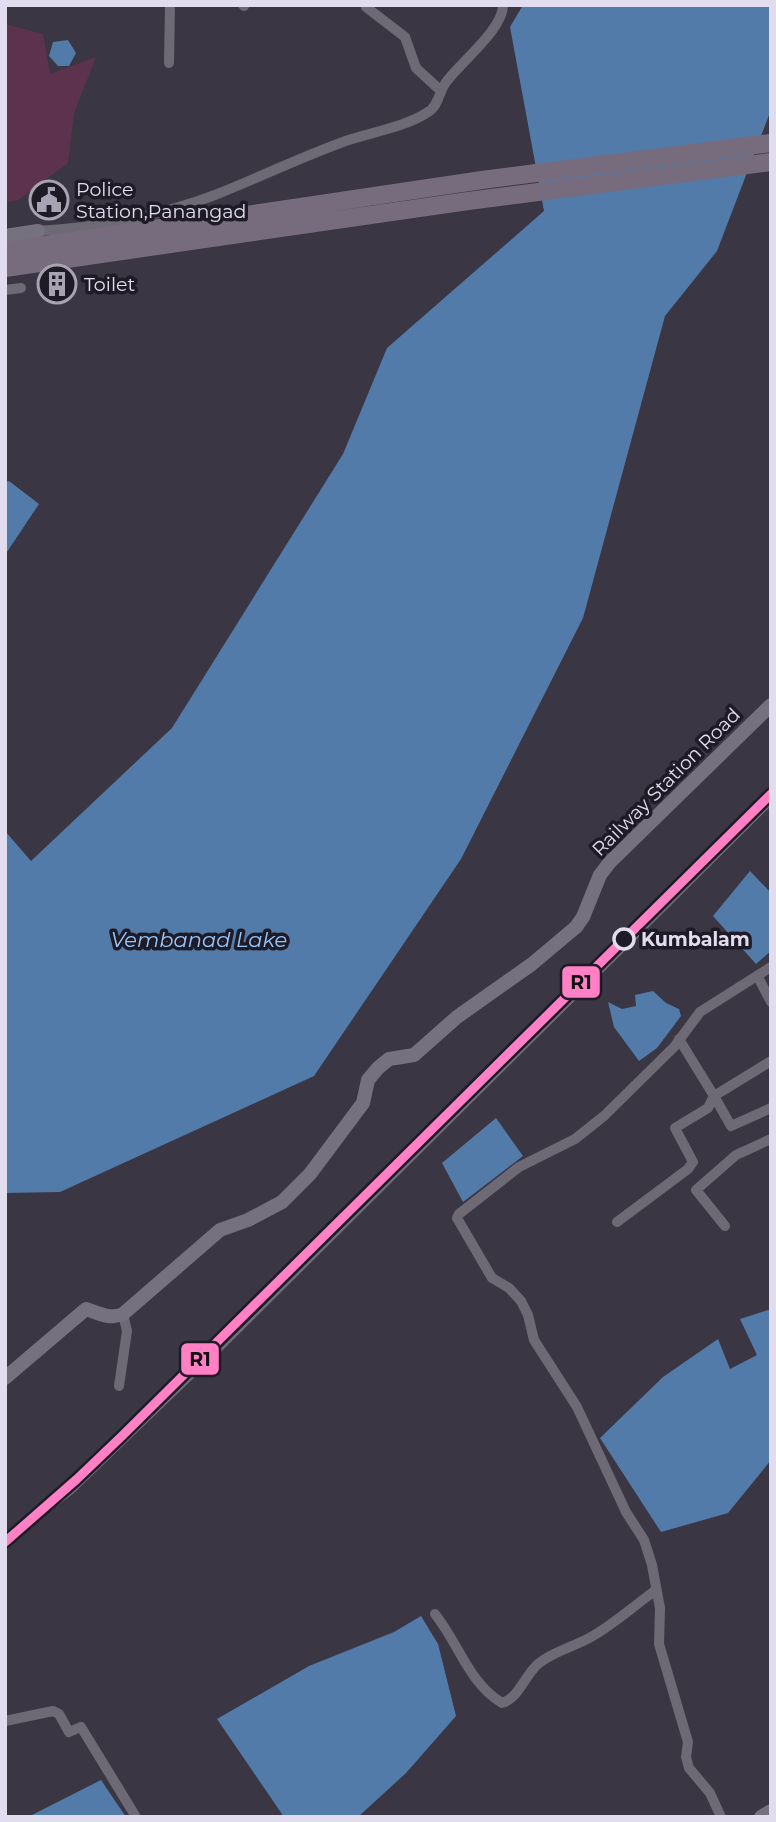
<svg xmlns="http://www.w3.org/2000/svg" width="776" height="1822" font-family="Montserrat,sans-serif">
<style>
.green{fill:#5d324f}
.water{fill:#537ba9}
.lines{fill:none;stroke-linecap:round;stroke-linejoin:round}
.street{stroke:#6d6a75;stroke-width:10}
.secondary{stroke:#76717e;stroke-width:14}
.highway{stroke:#766c7e;stroke-width:18}
.rail{stroke:#716d79;stroke-width:2.5}
.rail-1-casing{stroke:#1e1b27;stroke-width:14}
.rail-1{stroke:#ff80c5;stroke-width:9}
.stop-dot{fill:#1e1b27;stroke:#e1ddee;stroke-width:3.5}
.labels{text-anchor:middle;dominant-baseline:central;stroke-width:7;stroke-linejoin:round;paint-order:stroke}
.poi-label{font-size:19px;fill:#e1ddee;stroke:#1e1b27;text-anchor:start}
.street-label{font-size:19px;fill:#e1ddee;stroke:#1e1b27}
.stop-label{font-size:19px;font-weight:bold;fill:#e1ddee;stroke:#1e1b27;text-anchor:start}
.water-label{font-size:21px;font-style:italic;fill:#93c6fe;stroke:#1e1b27}
.line-badge{stroke:#1e1b27;stroke-width:2.5}
.pale-badge-label{font-size:19px;text-anchor:middle;font-weight:bold;fill:#111}
</style>
<rect width="100%" height="100%" fill="#3a3644"/>
<!-- green -->
<path class="green" d="M 5,24 L 43,34 L 50,74 L 96,57 L 74,113 L 68,163 L 18,200 L 5,202 Z"/>
<!-- water -->
<path class="water" d="M 523,5 L 771,5 L 771,110 L 717,251 L 665,316 L 583,618 L 461,859 L 314,1076 L 60,1192 L 5,1193 L 5,831 L 31,861 L 172,728 L 343,454 L 387,348 L 544,211 L 510,27 Z
M 68,40 L 76,53 L 69,66 L 58,66 L 49,56 L 53,42 Z
M 9,481 L 39,504 L 5,555 L 5,482 Z
M 750,871 L 771,893 L 771,951 L 756,964 L 713,916 Z
M 653,991 L 666,1003 L 679,1009 L 681,1016 L 657,1048 L 639,1061 L 614,1027 L 608,1002 L 622,1009 L 636,1006 L 635,995 Z
M 496,1118 L 523,1156 L 463,1202 L 442,1163 Z
M 771,1309 L 771,1460 L 728,1513 L 661,1532 L 600,1438 L 663,1377 L 718,1339 L 730,1369 L 757,1355 L 740,1319 Z
M 421,1616 L 438,1644 L 456,1716 L 406,1773 L 358,1817 L 284,1817 L 217,1719 L 309,1666 L 394,1632 Z
M 101,1780 L 126,1817 L 28,1817 Z"/>
<g class="lines">
<!-- street -->
<path class="street" d="M 243,5 L 244,6
M 366,7 L 405,37 L 416,68 L 440,90
M 169,63 L 170,5
M 38,231 C 96,228 160,216 215,195 C 258,178 299,158 343,142 C 368,133 406,127 428,112 C 439,106 439,90 447,81 C 460,63 504,28 503,5
M 5,290 L 21,288
M 758,977 L 771,1002
M 771,1061 L 714,1096 L 731,1126 L 771,1108
M 617,1222 L 688,1169 L 693,1162 L 675,1128 L 708,1108 L 714,1096 L 679,1039
M 725,1226 L 696,1190 L 736,1155 L 771,1139
M 119,1386 L 127,1331 L 123,1314
M 435,1614 C 459,1644 468,1682 502,1703 C 519,1698 525,1675 538,1664 C 553,1651 574,1647 591,1637 C 614,1624 635,1605 656,1590
M 5,1721 L 53,1711 L 59,1714 L 69,1732 L 81,1727 L 136,1817
M 721,1817 L 710,1793 L 689,1768 L 686,1757 L 688,1742 L 659,1644 L 660,1608 L 652,1565 L 644,1540 L 626,1512 L 577,1407 L 534,1340 L 528,1315 L 521,1301 L 509,1288 L 492,1278 L 457,1218 L 459,1214 L 519,1167 L 575,1139 L 604,1116 L 674,1047 L 700,1012 L 771,967"/>
<!-- secondary -->
<path class="secondary" d="M 5,236 L 38,231
M 5,1378 L 86,1309 C 99,1313 110,1320 123,1314 L 220,1230 L 248,1220 L 282,1202 L 310,1174 L 363,1103 L 368,1080 L 378,1068 L 389,1059 L 414,1055 L 457,1017 L 532,964 L 576,927 L 583,917 L 600,875 L 610,862 L 771,705
M 761,1817 L 771,1811"/>
<!-- highway -->
<path class="highway" d="M 5,251 L 482,180 L 771,143
M 5,268 L 468,201 L 771,162"/>
<!-- rail -->
<path class="rail" d="M 5,1543 L 72,1493 L 222,1349 L 771,804"/>
<defs>
<path id="rail-1" d="M 5,1542 L 77,1479 L 123,1435 L 771,794"/>
</defs>
<!-- rail-1 casing -->
<use href="#rail-1" class="rail-1-casing"/>
<!-- rail-1 -->
<use href="#rail-1" class="rail-1"/>
</g>
<!-- icons -->
<defs>
<symbol id="civic-ring" viewBox="-11 -11 22 22"><circle r="9.5" fill="#1e1b27" stroke="#a7a3b2" stroke-width="1.5"/><path d="M-.6-6.5H3V-4.5H.6V-3L4-1V1h2V6H-6V1h2V-1L-.6-3ZM-1.2 2.5V6h2.4V2.5Z" fill="#a7a3b2"/></symbol>
<symbol id="building-ring" viewBox="-11 -11 22 22"><circle r="9.5" fill="#1e1b27" stroke="#a7a3b2" stroke-width="1.5"/><path d="M-4-6H4V6H1V3H-1V6H-4ZM-2.5-4.3h1.7v1.8h-1.7ZM.8-4.3h1.7v1.8H.8ZM-2.5-1h1.7V.8h-1.7ZM.8-1h1.7V.8H.8Z" fill="#a7a3b2"/></symbol>
</defs>
<g fill-rule="evenodd">
<use href="#civic-ring" x="27" y="178" width="44" height="44"/>
<use href="#building-ring" x="35" y="262" width="44" height="44"/>
</g>
<!-- markers -->
<circle class="stop-dot" cx="624" cy="939" r="10"/>
<g class="labels">
<!-- poi labels -->
<g class="poi-label">
<text x="76" y="189">Police<tspan x="76" dy="22">Station,Panangad</tspan></text>
<text x="84" y="284">Toilet</text>
</g>
<!-- street labels -->
<g class="street-label">
<text transform="translate(666 782) rotate(-45)">Railway Station Road</text>
</g>
<!-- stop labels -->
<g class="stop-label">
<text x="641" y="939">Kumbalam</text>
</g>
<!-- water labels -->
<g class="water-label">
<text x="199" y="939">Vembanad Lake</text>
</g>
</g>
<g class="line-badge">
<rect x="561" y="965" width="40" height="34" rx="7" fill="#ff80c5"/>
<rect x="180" y="1342" width="40" height="34" rx="7" fill="#ff80c5"/>
</g>
<g class="pale-badge-label">
<text x="581" y="989">R1</text>
<text x="200" y="1366">R1</text>
</g>
<!-- border -->
<rect width="776" height="1822" fill="none" stroke="#e1ddee" stroke-width="14"/>
</svg>
